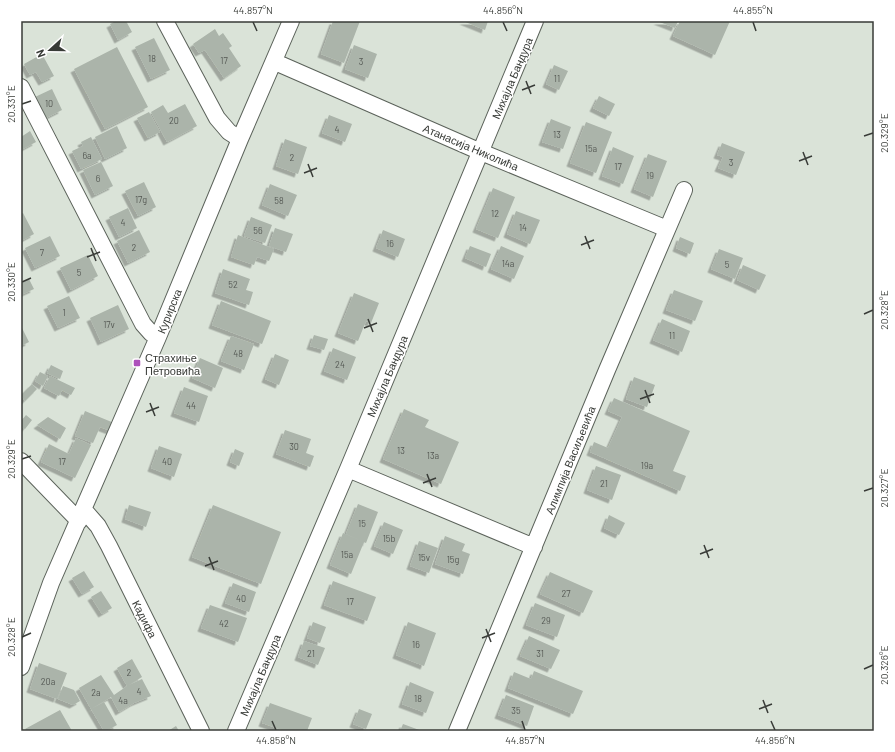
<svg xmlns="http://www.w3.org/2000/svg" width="895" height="752" font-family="Barlow,sans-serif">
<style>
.building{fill:#abb4aa;filter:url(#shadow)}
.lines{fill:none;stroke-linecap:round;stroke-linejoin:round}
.minor-casing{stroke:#5b625a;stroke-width:18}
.minor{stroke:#fff;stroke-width:16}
.ticks{fill:none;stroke:#383b37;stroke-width:1.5}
.poi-dot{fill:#ad51bb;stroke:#fff;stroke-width:1.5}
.labels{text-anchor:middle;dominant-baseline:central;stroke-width:3;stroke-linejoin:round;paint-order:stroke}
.number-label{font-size:9px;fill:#555954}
.street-label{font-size:11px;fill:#383b37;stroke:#fff}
.poi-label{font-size:11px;fill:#383b37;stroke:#fff;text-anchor:start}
.neatline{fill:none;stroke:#383b37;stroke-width:1.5}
.ticks-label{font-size:10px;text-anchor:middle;fill:#383b37}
</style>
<defs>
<filter id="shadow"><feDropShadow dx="-3.5" dy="3.5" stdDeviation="0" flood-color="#0004"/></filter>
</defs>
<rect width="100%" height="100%" fill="#dae3d8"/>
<!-- building -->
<path class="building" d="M 116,21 L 126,21 L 132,32 L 118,40 L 110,24 Z
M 333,21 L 360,21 L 344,63 L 321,54 Z
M 463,21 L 488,21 L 485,30 Z
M 657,21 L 678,21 L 675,28 Z
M 680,21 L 730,21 L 715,55 L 673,36 Z
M 215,29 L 219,36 L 223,33 L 232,46 L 229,48 L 241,66 L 224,78 L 205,50 L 199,53 L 193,44 Z
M 154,38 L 170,70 L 151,79 L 135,47 Z
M 354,45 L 377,54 L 368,78 L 345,69 Z
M 117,47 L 148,107 L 105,129 L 74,69 Z
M 42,54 L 54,76 L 42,82 L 36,72 L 30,75 L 24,64 Z
M 554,65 L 568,71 L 559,90 L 546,84 Z
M 52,89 L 62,110 L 46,118 L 35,97 Z
M 599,96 L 615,104 L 609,116 L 593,108 Z
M 185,104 L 197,126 L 167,142 L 151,112 L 163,105 L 168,113 Z
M 149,112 L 160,132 L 148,138 L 137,118 Z
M 329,115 L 352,124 L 345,142 L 322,133 Z
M 551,119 L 571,127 L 563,149 L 542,142 Z
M 586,122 L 612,132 L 596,173 L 570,163 Z
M 117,126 L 127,148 L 105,159 L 95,137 Z
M 30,131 L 36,142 L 21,150 L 21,137 Z
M 91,137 L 102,159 L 81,169 L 72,151 L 83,146 L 81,142 Z
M 285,139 L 307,147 L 298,174 L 276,166 Z
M 722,143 L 745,152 L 736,175 L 718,168 L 723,157 L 717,155 Z
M 613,147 L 634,156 L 623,184 L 602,176 Z
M 648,154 L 667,161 L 653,197 L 634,189 Z
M 101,162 L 113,186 L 95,195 L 83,170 Z
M 144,182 L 156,207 L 138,216 L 125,191 Z
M 270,184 L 297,195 L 288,216 L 262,205 Z
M 493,188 L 515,197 L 498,238 L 476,229 Z
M 128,208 L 137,228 L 119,237 L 109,217 Z
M 516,211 L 540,220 L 530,244 L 507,234 Z
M 23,213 L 34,234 L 21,241 L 21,214 Z
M 251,217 L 272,225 L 265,243 L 244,236 Z
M 275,228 L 293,234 L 286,252 L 269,246 Z
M 139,230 L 150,252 L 128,263 L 117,241 Z
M 383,230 L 405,239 L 398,257 L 376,248 Z
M 238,235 L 274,249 L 269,261 L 257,257 L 254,265 L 231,257 Z
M 50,236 L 60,256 L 35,268 L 25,248 Z
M 680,237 L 694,243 L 690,254 L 676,248 Z
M 470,246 L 491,254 L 486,267 L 465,258 Z
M 501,246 L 524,256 L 514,279 L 491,269 Z
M 719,249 L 743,258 L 735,279 L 711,269 Z
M 88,255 L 98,276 L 71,290 L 60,268 Z
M 743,265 L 766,275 L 759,290 L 737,280 Z
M 223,269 L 250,279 L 246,290 L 253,292 L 249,305 L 215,293 Z
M 29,279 L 34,289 L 21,295 L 21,283 Z
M 674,290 L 703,301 L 695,321 L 666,310 Z
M 354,293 L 379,303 L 371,323 L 366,321 L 358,341 L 338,333 Z
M 69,296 L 80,318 L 58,328 L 47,306 Z
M 221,301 L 271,321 L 262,344 L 212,325 Z
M 118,305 L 129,329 L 101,342 L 90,318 Z
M 662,319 L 690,331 L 682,352 L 653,340 Z
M 21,326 L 29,342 L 21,346 Z
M 314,335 L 328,339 L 324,350 L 310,346 Z
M 231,336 L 254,344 L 244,370 L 221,361 Z
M 333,348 L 356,357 L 347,380 L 324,371 Z
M 275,354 L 289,360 L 279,385 L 265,379 Z
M 200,358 L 223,368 L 215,388 L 192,378 Z
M 51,365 L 63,371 L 60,379 L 47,373 Z
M 40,372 L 48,376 L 43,386 L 35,381 Z
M 50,376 L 75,388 L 71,395 L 62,390 L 59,396 L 44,388 Z
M 634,377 L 655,385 L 647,407 L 626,399 Z
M 32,384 L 37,389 L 25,401 L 21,395 Z
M 184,387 L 208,396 L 199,422 L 174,413 Z
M 614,398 L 690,431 L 673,471 L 686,476 L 680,491 L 590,452 L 594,442 L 608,448 L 622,417 L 608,411 Z
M 404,409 L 429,420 L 425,427 L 459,442 L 441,484 L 383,459 Z
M 85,411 L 114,423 L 111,431 L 100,427 L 93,443 L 75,436 Z
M 26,415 L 32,420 L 25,429 L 21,426 L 21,421 Z
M 48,417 L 66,428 L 60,439 L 37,425 Z
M 285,430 L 311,439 L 306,453 L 314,456 L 310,467 L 276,454 Z
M 76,438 L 91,445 L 75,478 L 41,462 L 49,444 L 69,454 Z
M 159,446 L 182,454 L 174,477 L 151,468 Z
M 235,449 L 244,453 L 239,466 L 230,462 Z
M 596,466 L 621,475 L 612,500 L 587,490 Z
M 358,504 L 378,512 L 366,543 L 346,534 Z
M 129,505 L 151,512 L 146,527 L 125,519 Z
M 213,505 L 281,532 L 261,584 L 192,557 Z
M 609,515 L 625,523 L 619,535 L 604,528 Z
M 384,522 L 403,530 L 393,554 L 374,546 Z
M 343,533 L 364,542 L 351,574 L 330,565 Z
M 445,536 L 465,544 L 462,551 L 470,554 L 463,574 L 435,564 Z
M 419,541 L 438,548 L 429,573 L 410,566 Z
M 84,571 L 94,587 L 82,594 L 72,578 Z
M 550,572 L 593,591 L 583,613 L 540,594 Z
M 333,581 L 376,597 L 367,621 L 324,605 Z
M 233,583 L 256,592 L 249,612 L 225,603 Z
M 101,591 L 112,608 L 102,614 L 91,597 Z
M 535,603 L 565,615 L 557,637 L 526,625 Z
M 210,605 L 247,618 L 238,642 L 201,628 Z
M 313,622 L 326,627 L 320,643 L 307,638 Z
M 408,622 L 436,633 L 424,666 L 396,655 Z
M 529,636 L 560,650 L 551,669 L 520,656 Z
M 304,641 L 325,648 L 318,665 L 298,657 Z
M 132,659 L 142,677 L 129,685 L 142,679 L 151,696 L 134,703 L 119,712 L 111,697 L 91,709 L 79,688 L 101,675 L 114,695 L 127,686 L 117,668 Z
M 39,663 L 67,673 L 57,699 L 30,689 Z
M 534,671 L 583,691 L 573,714 L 508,688 L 514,672 L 531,679 Z
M 410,682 L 434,692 L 426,713 L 402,704 Z
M 63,686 L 74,690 L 80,701 L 73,705 L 58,699 Z
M 506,695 L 534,706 L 527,726 L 498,715 Z
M 104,702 L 117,725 L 106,731 L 104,731 L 91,709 Z
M 270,703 L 312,718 L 307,731 L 285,731 L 262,723 Z
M 359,709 L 372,714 L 366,729 L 353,724 Z
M 60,710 L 72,731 L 27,731 L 25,729 Z
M 403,724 L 422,731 L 400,731 Z
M 176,726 L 179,731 L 168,731 Z"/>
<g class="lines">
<defs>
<path id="minor" d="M 165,21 L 217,118 L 229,132 L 240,139
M 275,62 L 481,152 L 667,229
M 21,87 L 143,324 L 151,333 L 158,337
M 21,461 L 79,521
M 348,469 L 534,547
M 84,510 L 98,526 L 109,546 L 201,731
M 21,667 L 51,583 L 158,337 L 240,139 L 291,21
M 236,731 L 348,469 L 535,21
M 457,731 L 607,370 L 684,190"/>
</defs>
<!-- minor casing -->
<use href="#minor" class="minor-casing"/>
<!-- minor -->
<use href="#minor" class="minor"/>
</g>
<!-- ticks -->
<path class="ticks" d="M 253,22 L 257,31M 503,22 L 507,31M 753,22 L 756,31M 526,81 L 531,94M 522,90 L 535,85M 22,104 L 31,101M 864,136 L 873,133M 803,152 L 808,165M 799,161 L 812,156M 308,164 L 313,177M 304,173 L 317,168M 585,236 L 590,249M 581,245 L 594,240M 91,248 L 96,261M 87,257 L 100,252M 22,282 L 31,278M 864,314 L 873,310M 368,319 L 373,332M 364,328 L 377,323M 645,390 L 650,403M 640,399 L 654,394M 150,403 L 155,416M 146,412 L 159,407M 22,459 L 31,456M 427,474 L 432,487M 423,483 L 436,478M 864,491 L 873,488M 704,545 L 709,558M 700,554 L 713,549M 209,557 L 214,570M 205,566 L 218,561M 486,629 L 491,642M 22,637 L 31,633M 482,638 L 495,633M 864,669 L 873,665M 763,700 L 768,713M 759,709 L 772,704M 272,721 L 276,730M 522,721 L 525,730M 771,721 L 775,730"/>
<!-- markers -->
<rect class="poi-dot" x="133" y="359" width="8" height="8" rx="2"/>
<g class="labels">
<!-- number labels -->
<g class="number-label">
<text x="152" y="58">18</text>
<text x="224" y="60">17</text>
<text x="361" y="61">3</text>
<text x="557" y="78">11</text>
<text x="49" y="103">10</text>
<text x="174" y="120">20</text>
<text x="337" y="129">4</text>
<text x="557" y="134">13</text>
<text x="591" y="148">15a</text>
<text x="87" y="155">6a</text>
<text x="292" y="157">2</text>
<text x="731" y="162">3</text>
<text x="618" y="166">17</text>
<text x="650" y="175">19</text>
<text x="98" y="178">6</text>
<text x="141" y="199">17g</text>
<text x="279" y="200">58</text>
<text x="495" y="213">12</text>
<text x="123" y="222">4</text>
<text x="523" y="227">14</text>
<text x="258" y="230">56</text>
<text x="390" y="243">16</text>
<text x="134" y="247">2</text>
<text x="42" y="252">7</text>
<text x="508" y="263">14a</text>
<text x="727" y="264">5</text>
<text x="79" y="272">5</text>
<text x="233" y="284">52</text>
<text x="64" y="312">1</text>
<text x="109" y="324">17v</text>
<text x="672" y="335">11</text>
<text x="238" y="353">48</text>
<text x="340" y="364">24</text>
<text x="191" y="405">44</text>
<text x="294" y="446">30</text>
<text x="401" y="450">13</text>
<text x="433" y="455">13a</text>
<text x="62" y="461">17</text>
<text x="167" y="461">40</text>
<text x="647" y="465">19a</text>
<text x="604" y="483">21</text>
<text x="362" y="523">15</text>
<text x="389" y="538">15b</text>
<text x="347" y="554">15a</text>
<text x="424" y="557">15v</text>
<text x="453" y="559">15g</text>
<text x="566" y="593">27</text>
<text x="241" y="598">40</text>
<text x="350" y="601">17</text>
<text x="546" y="620">29</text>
<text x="224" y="623">42</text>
<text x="416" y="644">16</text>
<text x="311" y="653">21</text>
<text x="540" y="653">31</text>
<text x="129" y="672">2</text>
<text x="48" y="681">20a</text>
<text x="139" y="691">4</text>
<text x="96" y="692">2a</text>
<text x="418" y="698">18</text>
<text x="123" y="700">4a</text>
<text x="516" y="710">35</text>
</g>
<!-- street labels -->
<g class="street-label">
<text transform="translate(512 78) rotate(-67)">Михајла Бандура</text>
<text transform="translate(471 147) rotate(23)">Атанасија Николића</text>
<text transform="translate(169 311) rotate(-68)">Курирска</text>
<text transform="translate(387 376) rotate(-67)">Михајла Бандура</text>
<text transform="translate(570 460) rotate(-68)">Алимпија Васиљевића</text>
<text transform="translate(145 619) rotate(63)">Кадифа</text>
<text transform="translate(260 675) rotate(-67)">Михајла Бандура</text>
</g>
<!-- poi labels -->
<g class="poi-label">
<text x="145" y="357">Страхиње<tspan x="145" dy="13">Петровића</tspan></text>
</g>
</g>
<!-- border -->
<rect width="895" height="752" fill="none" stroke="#ffffff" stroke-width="44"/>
<!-- north arrow -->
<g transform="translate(50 50) rotate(249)" stroke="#ffffff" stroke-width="3" paint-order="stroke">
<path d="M0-3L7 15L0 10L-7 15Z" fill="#383b37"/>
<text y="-6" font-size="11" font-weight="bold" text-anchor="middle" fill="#383b37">N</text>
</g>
<rect x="22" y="22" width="851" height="708" class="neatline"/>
<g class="ticks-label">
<text x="253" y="14">44.857°N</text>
<text x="503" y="14">44.856°N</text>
<text x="753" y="14">44.855°N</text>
<text transform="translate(11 104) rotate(-90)" y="4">20.331°E</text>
<text transform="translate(884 133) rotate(-90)" y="4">20.329°E</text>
<text transform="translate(11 282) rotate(-90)" y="4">20.330°E</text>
<text transform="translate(884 310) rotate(-90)" y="4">20.328°E</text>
<text transform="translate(11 459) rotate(-90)" y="4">20.329°E</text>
<text transform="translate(884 488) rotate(-90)" y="4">20.327°E</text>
<text transform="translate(11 637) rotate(-90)" y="4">20.328°E</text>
<text transform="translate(884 665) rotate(-90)" y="4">20.326°E</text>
<text x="276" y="744">44.858°N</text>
<text x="525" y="744">44.857°N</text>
<text x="775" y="744">44.856°N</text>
</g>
</svg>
